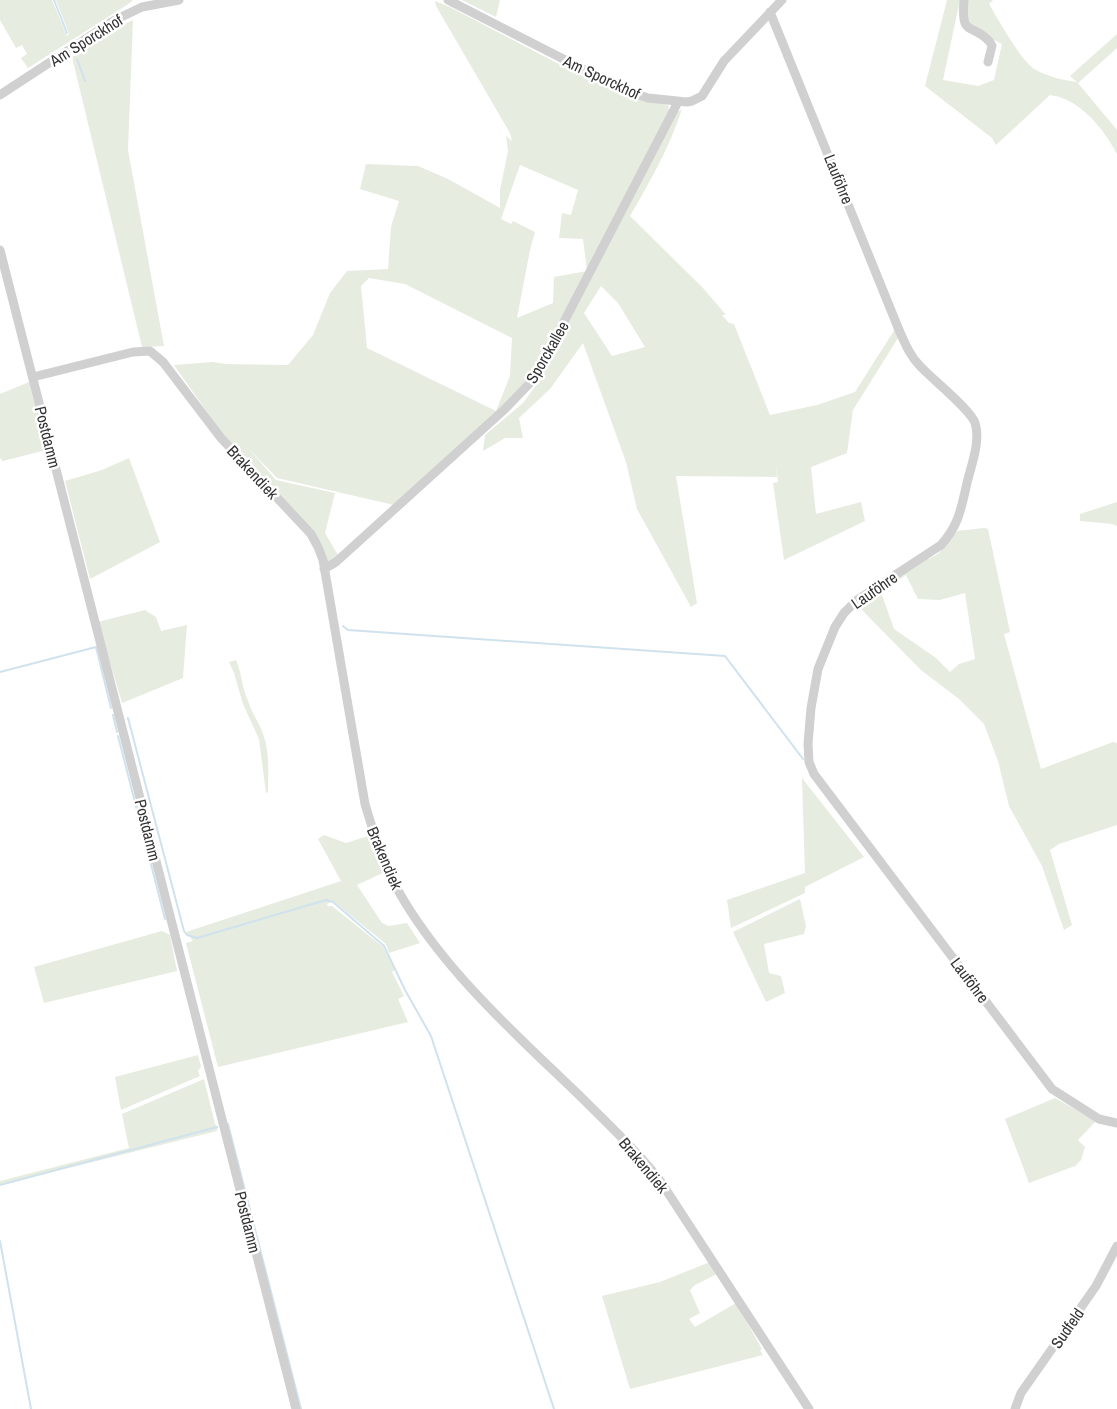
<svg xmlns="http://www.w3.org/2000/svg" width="1117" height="1409" font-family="'Archivo Narrow',sans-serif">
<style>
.green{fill:#e6ecdf;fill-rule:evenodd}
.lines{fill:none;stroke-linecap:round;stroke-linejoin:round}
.stream{stroke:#cfe2ee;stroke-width:2}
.minor{stroke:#d0d0d0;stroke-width:9}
.labels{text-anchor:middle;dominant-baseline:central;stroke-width:5;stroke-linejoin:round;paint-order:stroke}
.street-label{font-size:16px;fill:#333;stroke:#fff}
</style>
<rect width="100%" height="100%" fill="#fff"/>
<!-- green -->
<path class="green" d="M 0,0 L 52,0 L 67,36 L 69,34 L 56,0 L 133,0 L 130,3 L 28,68 L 21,58 L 27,54 L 22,45 L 16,48 L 0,20 Z
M 462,0 L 500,0 L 496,17 Z
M 947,0 L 960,0 L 943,80 L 978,86 L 994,80 L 1002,44 L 971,28 L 965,18 L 966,0 L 993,0 L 989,4 C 999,20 1021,62 1036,70 C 1049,77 1063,80 1077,82 L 1070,76 L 1117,34 L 1117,48 L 1078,83 L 1117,130 L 1117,154 C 1104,129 1079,98 1050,95 L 996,145 L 992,138 L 925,86 Z
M 435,1 L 450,7 L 576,73 L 625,95 L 668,105 L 670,112 L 676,113 L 682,109 C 670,147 650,181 630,216 L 703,288 L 726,315 L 722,315 L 729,323 L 734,324 L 770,415 L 817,405 L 855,392 L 895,329 L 898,338 L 853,410 L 847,453 L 811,467 L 816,514 L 861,502 L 865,521 L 784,560 L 773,483 L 778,482 L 776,462 L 777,477 L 676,476 L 697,603 L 691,607 L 637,509 L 626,462 L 583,343 L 550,389 L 519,418 L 523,438 L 505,438 L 483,451 L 485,435 L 523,403 L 537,384 L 529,380 L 518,394 L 394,505 L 277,478 L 248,448 L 276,480 L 335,493 L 325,533 L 338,555 L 327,563 L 322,545 L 315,533 L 221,432 L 174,365 L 212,362 L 226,364 L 288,365 L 313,335 L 330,293 L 347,271 L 388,269 L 391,227 L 399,201 L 360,189 L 366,164 L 418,166 L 448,179 L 502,209 L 500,207 L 500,190 L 508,151 L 506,136 L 512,141 L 510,133 L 436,6 ZM 520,165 L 578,190 L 571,215 L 562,213 L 559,238 L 583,239 L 587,271 L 554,277 L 553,303 L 517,318 L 530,250 L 535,232 L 513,221 L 511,224 L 501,219 ZM 369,278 L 405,284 L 512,338 L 510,376 L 496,411 L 367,348 L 361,286 ZM 601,286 L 618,303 L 645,347 L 612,356 L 584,313 Z
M 133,20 L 128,150 L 164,346 L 142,347 L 72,57 L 114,29 Z
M 29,382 L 46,450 L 3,461 L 0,458 L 0,394 Z
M 129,458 L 160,542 L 90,579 L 65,481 L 102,470 Z
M 1117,502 L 1117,526 L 1112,524 L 1080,521 L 1080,514 Z
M 984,528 L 988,529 L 1010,632 L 1004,634 L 1041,769 L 1113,742 L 1117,743 L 1117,825 L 1059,844 L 1050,850 L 1072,925 L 1064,930 L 1042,866 L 1009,806 L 998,761 L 984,724 L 959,699 L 921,670 L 856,604 L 927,557 L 929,559 L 939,553 L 957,531 ZM 906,575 L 918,599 L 940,600 L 965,593 L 975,659 L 959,664 L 950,672 L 936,658 L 894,629 L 881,592 Z
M 145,610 L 156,617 L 161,631 L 187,625 L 183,678 L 122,703 L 98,622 Z
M 236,660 C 242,674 242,688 248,701 C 252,714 261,725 264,737 C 270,754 268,774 268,792 L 266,793 L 259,739 L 243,704 L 234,673 L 229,662 Z
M 802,778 L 864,857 L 805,887 L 805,893 L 731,928 L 727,900 L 805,873 Z
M 370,834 L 387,871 L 357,885 L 382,923 L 389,926 L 407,923 L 420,943 L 389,953 L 386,944 L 333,901 L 327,904 L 328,906 L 332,906 L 383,947 L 395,970 L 392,972 L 404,996 L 398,999 L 408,1022 L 218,1067 L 186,943 L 193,941 L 186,932 L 341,881 L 318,839 L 324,835 L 346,843 L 368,836 Z
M 800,899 L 806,926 L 804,934 L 764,944 L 769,973 L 781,976 L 785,993 L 766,1002 L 733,932 Z
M 162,931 L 170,935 L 177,971 L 44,1003 L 34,967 Z
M 198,1055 L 201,1067 L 198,1071 L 200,1076 L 121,1110 L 115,1077 Z
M 204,1079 L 215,1124 L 218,1127 L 217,1131 L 0,1185 L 0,1181 L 129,1148 L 122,1114 Z
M 1055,1098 L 1096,1121 L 1078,1140 L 1085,1147 L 1081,1160 L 1075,1166 L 1029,1183 L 1005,1119 Z
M 710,1262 L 717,1274 L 695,1285 L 690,1290 L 700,1313 L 689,1319 L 695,1327 L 736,1303 L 762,1349 L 760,1350 L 763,1355 L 630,1389 L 602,1296 L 660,1282 Z"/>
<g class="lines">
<!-- stream -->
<path class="stream" d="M 54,0 L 67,33
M 77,59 L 85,81
M 343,626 L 348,630 L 725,656 L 803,759
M 0,672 L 96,647 L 111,708
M 113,715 L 117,732
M 128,718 L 184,931 L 187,935 L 197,938 L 326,900 L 333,902 L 384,946 L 405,990 L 431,1036 L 554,1409
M 118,736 L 165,919
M 228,1124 L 301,1409
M 0,1185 L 217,1127
M 0,1241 L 31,1409"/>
<!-- minor -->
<path class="minor" d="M 448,0 L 622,89 L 648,98 L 687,102 L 692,101 L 702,96 L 724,61 L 782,0
M 964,0 C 961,39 971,21 990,42 L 992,46 L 988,62
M 770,12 L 899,330 C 905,343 910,356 920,366 C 932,379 971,410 975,423 C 981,441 971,466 967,483 C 961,509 959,525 941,545 L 857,600 L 844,613 L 835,627 L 818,669 L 811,708 L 808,744 L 809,762 L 814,774 L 1052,1089 L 1099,1119 L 1117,1123
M 0,95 L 113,21 L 142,7 L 179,0
M 0,250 L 296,1409
M 33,377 L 133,352 L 150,351 L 163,362 L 221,438 L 311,534 L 318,547 L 323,560 L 365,804 C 374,835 386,871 403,899 C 449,976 519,1037 583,1099 C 609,1125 636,1150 659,1179 L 809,1409
M 324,569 L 336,562 L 505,409 L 530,383 L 539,370 L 678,102
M 1015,1409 L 1021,1393 L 1096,1286 L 1117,1246"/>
</g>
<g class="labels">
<!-- street labels -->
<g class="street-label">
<text transform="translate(86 40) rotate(-32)">Am Sporckhof</text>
<text transform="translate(602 77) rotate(25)">Am Sporckhof</text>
<text transform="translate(839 179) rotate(68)">Lauföhre</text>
<text transform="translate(547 352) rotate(-60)">Sporckallee</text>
<text transform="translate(48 437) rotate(76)">Postdamm</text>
<text transform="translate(253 472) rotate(47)">Brakendiek</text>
<text transform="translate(874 590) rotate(-35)">Lauföhre</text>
<text transform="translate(148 830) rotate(76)">Postdamm</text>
<text transform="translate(385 858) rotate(67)">Brakendiek</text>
<text transform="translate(970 980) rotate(53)">Lauföhre</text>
<text transform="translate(644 1165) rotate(50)">Brakendiek</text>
<text transform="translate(248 1222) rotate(76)">Postdamm</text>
<text transform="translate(1067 1328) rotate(-55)">Sudfeld</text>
</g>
</g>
</svg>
